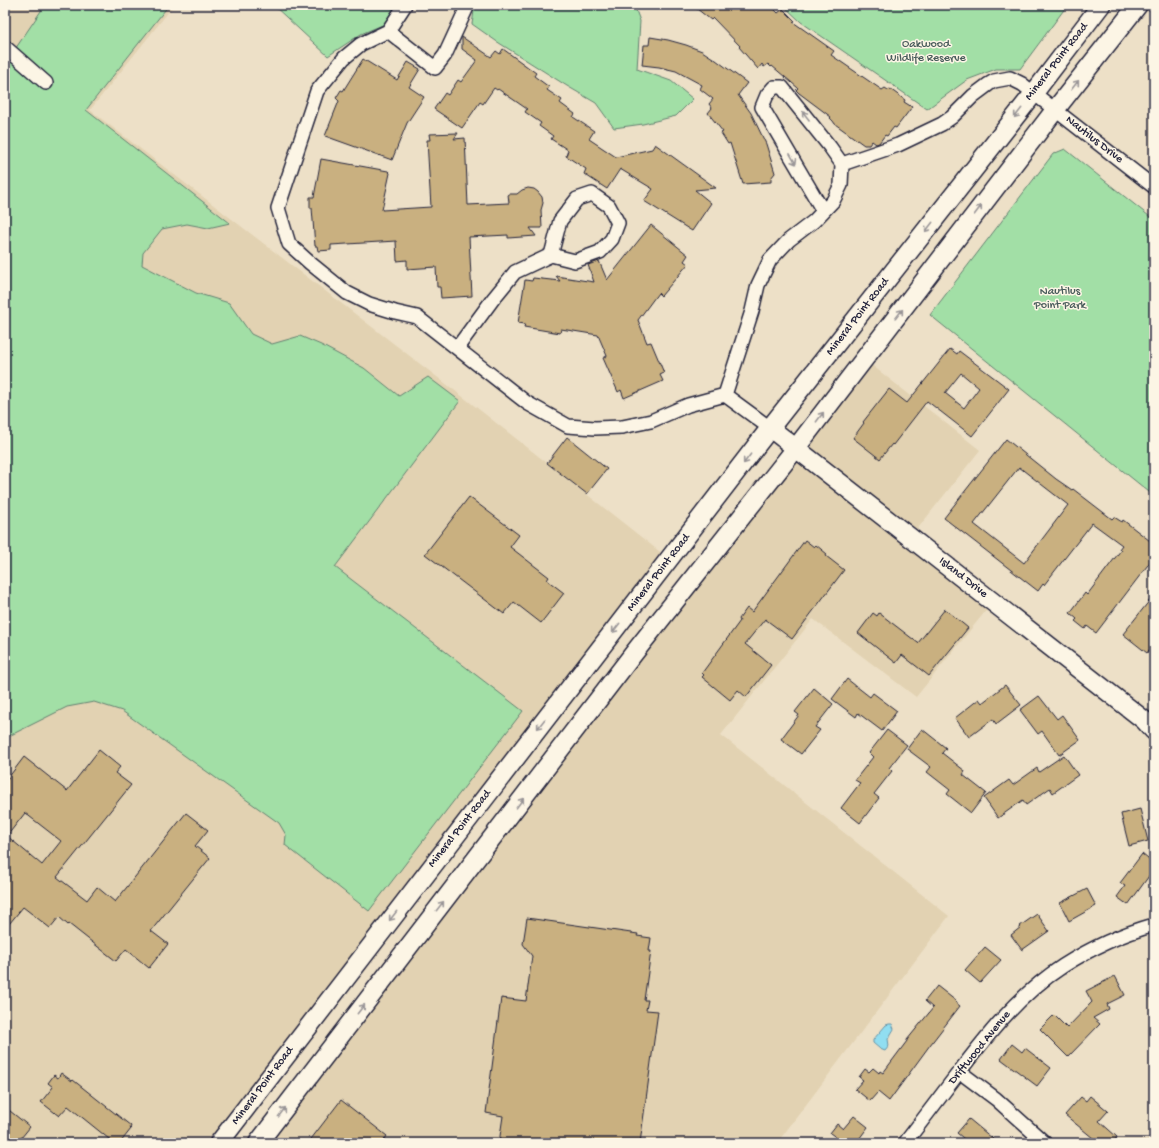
<svg xmlns="http://www.w3.org/2000/svg" width="1159" height="1148" font-family="'Gochi Hand',sans-serif">
<style>
.built{fill:#e2d2b2}
.green{fill:#a2dfa6;stroke:#628070}
.water{fill:#91def1;stroke:#6593a8}
.building{fill:#c9b080;stroke:#22223b;fill-rule:evenodd}
.lines{fill:none;stroke-linecap:round;stroke-linejoin:round}
.street-casing{stroke:#22223b;stroke-width:16}
.secondary-casing{stroke:#22223b;stroke-width:21}
.street{stroke:#fcf5e5;stroke-width:13}
.secondary{stroke:#fcf5e5;stroke-width:18}
.oneway{stroke:#9a9698}
.labels{text-anchor:middle;dominant-baseline:central;stroke-width:3;stroke-linejoin:round;paint-order:stroke}
.park-label{font-size:12px;fill:#485b5b;stroke:#fcf5e5}
.street-label{font-size:12px;fill:#22223b;stroke:#fcf5e5}
</style>
<rect width="100%" height="100%" fill="#ede0c7"/>
<filter id="ink" filterUnits="userSpaceOnUse"><feTurbulence type="fractalNoise" baseFrequency=".025" numOctaves="2"/><feDisplacementMap in="SourceGraphic" scale="8" xChannelSelector="R" yChannelSelector="G"/><feConvolveMatrix kernelMatrix="1 2 1 2 8 2 1 2 1" color-interpolation-filters="sRGB"/></filter>
<g filter="url(#ink)">
<!-- built -->
<path class="built" d="M 5,5 L 174,5 L 90,110 L 467,400 L 669,559 L 219,1143 L 5,1143 Z
M 864,359 L 980,450 L 911,537 L 993,602 L 916,697 L 813,619 L 721,735 L 949,916 L 777,1143 L 258,1143 Z"/>
<!-- green -->
<path class="green" d="M 45,5 L 169,5 L 86,110 L 230,223 L 208,228 L 187,224 L 162,229 L 143,253 L 142,265 L 196,293 L 229,303 L 251,334 L 272,344 L 300,336 L 321,345 L 364,368 L 399,396 L 428,377 L 460,401 L 335,567 L 523,711 L 369,911 L 285,845 L 286,835 L 279,823 L 122,711 L 94,702 L 67,707 L 5,738 L 5,64 Z
M 273,5 L 413,5 L 406,15 L 361,34 L 328,56 Z
M 475,5 L 634,5 L 640,21 L 637,69 L 671,81 L 693,99 L 676,116 L 643,124 L 614,128 L 596,103 L 567,86 L 496,41 L 472,24 Z
M 783,5 L 1066,5 L 1066,7 L 1020,69 L 996,69 L 967,80 L 927,109 L 801,22 Z
M 1065,149 L 1154,220 L 1154,496 L 930,315 L 1053,154 Z"/>
<!-- water -->
<path class="water" d="M 889,1024 L 892,1024 L 894,1029 L 888,1039 L 889,1046 L 885,1051 L 880,1049 L 873,1043 L 873,1040 L 886,1025 Z"/>
<!-- building -->
<path class="building" d="M 692,5 L 770,5 L 778,13 L 783,9 L 795,21 L 793,22 L 834,51 L 831,55 L 882,90 L 885,88 L 888,90 L 890,89 L 905,100 L 904,102 L 912,107 L 896,128 L 894,127 L 887,136 L 885,135 L 879,143 L 876,144 L 872,141 L 869,145 L 864,145 L 835,124 L 833,121 L 830,118 L 831,117 L 799,93 L 796,90 L 798,88 L 772,66 L 771,67 L 768,64 L 764,67 L 762,64 L 758,69 L 739,47 L 740,46 L 713,18 L 711,20 Z
M 462,37 L 491,57 L 496,51 L 500,54 L 503,49 L 536,73 L 534,76 L 549,87 L 547,90 L 562,100 L 560,103 L 575,114 L 573,117 L 594,131 L 589,139 L 616,157 L 652,149 L 655,144 L 716,188 L 695,190 L 711,203 L 692,231 L 644,201 L 653,189 L 620,169 L 607,189 L 584,174 L 586,169 L 566,156 L 568,150 L 551,139 L 553,136 L 539,126 L 541,123 L 525,112 L 527,109 L 498,89 L 497,90 L 494,88 L 483,104 L 480,102 L 462,128 L 434,109 L 445,93 L 448,95 L 458,80 L 461,82 L 477,60 L 462,49 Z
M 650,37 L 668,40 L 686,45 L 702,51 L 716,60 L 747,83 L 738,95 L 751,113 L 766,144 L 775,173 L 771,178 L 771,182 L 743,184 L 730,143 L 728,144 L 721,133 L 723,132 L 708,113 L 712,108 L 709,104 L 713,99 L 700,89 L 702,85 L 676,71 L 659,67 L 642,65 L 644,45 L 649,45 Z
M 363,59 L 397,80 L 408,62 L 420,69 L 409,87 L 424,97 L 407,123 L 392,160 L 325,136 L 339,101 L 336,98 L 341,90 L 343,91 Z
M 458,133 L 454,139 L 465,138 L 468,205 L 509,203 L 508,194 L 517,194 L 522,190 L 528,188 L 534,189 L 538,192 L 542,197 L 543,203 L 541,210 L 542,228 L 530,228 L 536,236 L 508,238 L 508,235 L 469,237 L 472,296 L 441,298 L 440,287 L 437,287 L 436,267 L 407,269 L 407,260 L 397,261 L 396,241 L 331,245 L 331,250 L 318,251 L 317,246 L 315,246 L 312,208 L 310,208 L 310,197 L 314,197 L 321,159 L 388,171 L 390,173 L 382,210 L 431,207 L 427,140 L 430,140 L 429,134 Z
M 651,225 L 688,255 L 684,261 L 688,264 L 661,296 L 658,293 L 638,320 L 647,343 L 651,342 L 664,373 L 660,375 L 663,381 L 624,398 L 621,390 L 618,392 L 603,358 L 607,356 L 598,335 L 561,329 L 560,333 L 524,327 L 525,324 L 518,323 L 525,280 L 532,281 L 533,278 L 560,281 L 556,276 L 594,282 L 588,265 L 599,261 L 607,280 Z
M 950,349 L 957,354 L 959,351 L 1009,389 L 972,436 L 927,401 L 893,445 L 892,444 L 880,459 L 853,438 L 864,423 L 863,422 L 889,389 L 907,403 ZM 961,373 L 979,388 L 964,408 L 945,393 Z
M 567,437 L 607,469 L 587,494 L 547,463 Z
M 1006,439 L 1056,479 L 1072,490 L 1073,489 L 1112,519 L 1114,517 L 1122,522 L 1123,520 L 1154,544 L 1154,557 L 1096,633 L 1087,626 L 1085,629 L 1075,621 L 1077,619 L 1070,613 L 1085,593 L 1087,595 L 1121,550 L 1119,549 L 1122,545 L 1092,523 L 1044,585 L 1043,584 L 1038,591 L 944,518 ZM 1019,467 L 1068,505 L 1024,563 L 974,524 Z
M 469,497 L 519,535 L 510,547 L 549,577 L 547,580 L 564,593 L 541,623 L 514,602 L 504,614 L 425,554 Z
M 805,540 L 814,547 L 816,545 L 827,554 L 826,556 L 844,570 L 792,639 L 765,619 L 745,644 L 771,665 L 746,697 L 738,690 L 730,700 L 702,677 L 704,675 L 702,673 L 740,621 L 739,619 L 747,608 L 752,612 Z
M 1154,595 L 1154,643 L 1147,653 L 1123,634 Z
M 945,609 L 968,628 L 929,676 L 902,655 L 896,663 L 858,633 L 873,613 L 877,616 L 879,613 L 918,643 Z
M 847,679 L 870,697 L 873,693 L 897,711 L 882,731 L 858,713 L 856,717 L 832,699 Z
M 1005,685 L 1021,705 L 996,724 L 993,719 L 969,737 L 955,718 L 979,699 L 982,703 Z
M 814,688 L 833,704 L 815,727 L 820,730 L 801,754 L 781,739 L 799,715 L 795,712 Z
M 1039,696 L 1057,719 L 1062,715 L 1080,740 L 1059,755 L 1042,731 L 1038,734 L 1020,710 Z
M 922,729 L 946,748 L 942,753 L 965,771 L 963,775 L 986,793 L 971,813 L 947,794 L 950,790 L 927,772 L 931,767 L 907,749 Z
M 887,730 L 907,745 L 889,768 L 892,771 L 874,794 L 879,798 L 860,823 L 841,808 L 860,783 L 855,780 L 873,757 L 869,753 Z
M 99,750 L 120,767 L 115,773 L 131,785 L 57,877 L 87,900 L 97,887 L 115,902 L 186,813 L 208,830 L 195,846 L 210,858 L 151,931 L 168,944 L 149,968 L 126,949 L 116,961 L 69,924 L 68,925 L 59,917 L 50,928 L 23,907 L 5,929 L 5,782 L 24,757 L 67,791 ZM 25,813 L 61,841 L 42,865 L 7,836 Z
M 1064,755 L 1078,775 L 1053,793 L 1050,788 L 1026,805 L 1023,800 L 998,818 L 984,798 L 1009,780 L 1013,785 L 1037,768 L 1039,772 Z
M 1140,809 L 1148,841 L 1129,846 L 1121,814 Z
M 1142,854 L 1154,864 L 1154,869 L 1128,905 L 1117,897 L 1125,886 L 1120,883 Z
M 1087,889 L 1096,906 L 1069,921 L 1060,903 Z
M 1037,914 L 1049,931 L 1022,950 L 1011,935 L 1021,927 L 1020,926 Z
M 527,918 L 638,934 L 637,936 L 651,938 L 649,951 L 651,951 L 644,1000 L 648,1000 L 646,1010 L 658,1011 L 640,1143 L 499,1143 L 503,1116 L 486,1113 L 501,998 L 526,1001 L 532,956 L 523,944 Z
M 985,947 L 1001,960 L 980,983 L 965,970 Z
M 1115,976 L 1125,995 L 1107,1004 L 1109,1009 L 1093,1018 L 1100,1024 L 1068,1057 L 1040,1029 L 1054,1015 L 1067,1028 L 1092,1002 L 1086,991 Z
M 937,986 L 956,1001 L 955,1002 L 960,1006 L 930,1045 L 889,1101 L 878,1092 L 870,1101 L 855,1089 L 863,1080 L 859,1077 L 865,1069 L 869,1072 L 873,1068 L 879,1073 L 880,1071 L 883,1073 L 907,1041 L 907,1040 L 933,1008 L 925,1001 Z
M 1012,1044 L 1022,1052 L 1025,1048 L 1051,1068 L 1037,1086 L 1001,1059 Z
M 61,1073 L 72,1081 L 73,1080 L 131,1126 L 130,1128 L 131,1129 L 120,1143 L 114,1143 L 68,1106 L 59,1116 L 41,1102 L 53,1087 L 48,1083 L 54,1075 L 58,1078 Z
M 1090,1096 L 1108,1111 L 1099,1121 L 1117,1137 L 1113,1143 L 1099,1143 L 1065,1115 L 1081,1097 L 1086,1101 Z
M 341,1100 L 387,1136 L 382,1143 L 308,1143 Z
M 5,1107 L 30,1127 L 17,1143 L 5,1143 Z
M 854,1116 L 868,1127 L 856,1143 L 832,1143 L 837,1138 L 830,1133 L 837,1124 L 843,1129 Z
M 969,1119 L 998,1143 L 969,1143 L 957,1133 Z"/>
<g class="lines">
<defs>
<path id="street" d="M 405,5 L 388,31 L 435,68 L 445,55 L 468,5
M 388,31 L 361,44 L 344,58 L 317,91 L 278,208 L 289,244 L 310,263 L 347,293 L 369,304 L 395,312 L 417,317 L 527,403 L 568,426 L 595,428 L 622,427 L 651,421 L 688,405 L 725,395 L 770,428
M 5,47 L 46,83
M 842,164 L 898,145 L 942,124 L 952,117 L 973,96 L 989,84 L 994,81 L 1010,78 L 1022,84 L 1154,187
M 592,194 L 609,206 L 618,223 L 612,239 L 600,252 L 575,261 L 551,255 L 560,221 L 577,199 Z
M 457,348 L 493,299 L 515,272 L 551,255
M 725,395 L 752,311 L 758,285 L 770,260 L 789,240 L 814,221 L 833,201 L 841,185 L 842,164 L 830,147 L 782,87 L 774,87 L 767,95 L 762,107 L 823,211
M 960,1072 L 996,1099 L 1045,1143
M 905,1143 C 921,1122 937,1101 953,1080 C 985,1038 1018,995 1063,966 C 1091,948 1122,934 1154,925"/>
<path id="secondary" d="M 770,428 L 1144,720 L 1154,731
M 219,1143 L 770,428 L 1034,93 L 1101,5
M 258,1143 L 634,653 L 796,448 L 1055,110 L 1138,5"/>
</defs>
<!-- street casing -->
<use href="#street" class="street-casing"/>
<!-- secondary casing -->
<use href="#secondary" class="secondary-casing"/>
<!-- street -->
<use href="#street" class="street"/>
<!-- secondary -->
<use href="#secondary" class="secondary"/>
</g>
<!-- one-way arrows -->
<defs><path id="oneway-shaft" d="M-6 0H5M1.5-3L5.5 0L1.5 3" fill="none" stroke-width="1.6" stroke-linecap="round" stroke-linejoin="round"/></defs>
<g class="oneway">
<use href="#oneway-shaft" transform="translate(1075 85) rotate(-52)"/>
<use href="#oneway-shaft" transform="translate(1018 113) rotate(128)"/>
<use href="#oneway-shaft" transform="translate(806 116) rotate(-128)"/>
<use href="#oneway-shaft" transform="translate(793 159) rotate(60)"/>
<use href="#oneway-shaft" transform="translate(978 210) rotate(-53)"/>
<use href="#oneway-shaft" transform="translate(929 227) rotate(128)"/>
<use href="#oneway-shaft" transform="translate(899 314) rotate(-52)"/>
<use href="#oneway-shaft" transform="translate(820 417) rotate(-53)"/>
<use href="#oneway-shaft" transform="translate(747 459) rotate(127)"/>
<use href="#oneway-shaft" transform="translate(616 628) rotate(128)"/>
<use href="#oneway-shaft" transform="translate(541 724) rotate(128)"/>
<use href="#oneway-shaft" transform="translate(520 803) rotate(-53)"/>
<use href="#oneway-shaft" transform="translate(440 906) rotate(-52)"/>
<use href="#oneway-shaft" transform="translate(393 916) rotate(128)"/>
<use href="#oneway-shaft" transform="translate(361 1009) rotate(-52)"/>
<use href="#oneway-shaft" transform="translate(282 1112) rotate(-53)"/>
</g>
</g>
<g class="labels">
<!-- park labels -->
<g class="park-label">
<text x="926" y="45">Oakwood<tspan x="926" dy="14">Wildlife Reserve</tspan></text>
<text x="1060" y="292">Nautilus<tspan x="1060" dy="14">Point Park</tspan></text>
</g>
<!-- street labels -->
<g class="street-label">
<text transform="translate(1057 62) rotate(-52)">Mineral Point Road</text>
<text transform="translate(1094 140) rotate(38)">Nautilus Drive</text>
<text transform="translate(858 317) rotate(-52)">Mineral Point Road</text>
<text transform="translate(659 573) rotate(-52)">Mineral Point Road</text>
<text transform="translate(963 578) rotate(38)">Island Drive</text>
<text transform="translate(460 829) rotate(-52)">Mineral Point Road</text>
<text transform="translate(980 1048) rotate(-51)">Driftwood Avenue</text>
<text transform="translate(263 1086) rotate(-53)">Mineral Point Road</text>
</g>
</g>
<!-- margin -->
<rect width="1159" height="1148" fill="none" stroke="#fcf5e5" stroke-width="20"/>
<rect x="10" y="10" width="1139" height="1128" fill="none" stroke="#22223b" stroke-width="1.5" filter="url(#ink)"/>
</svg>
